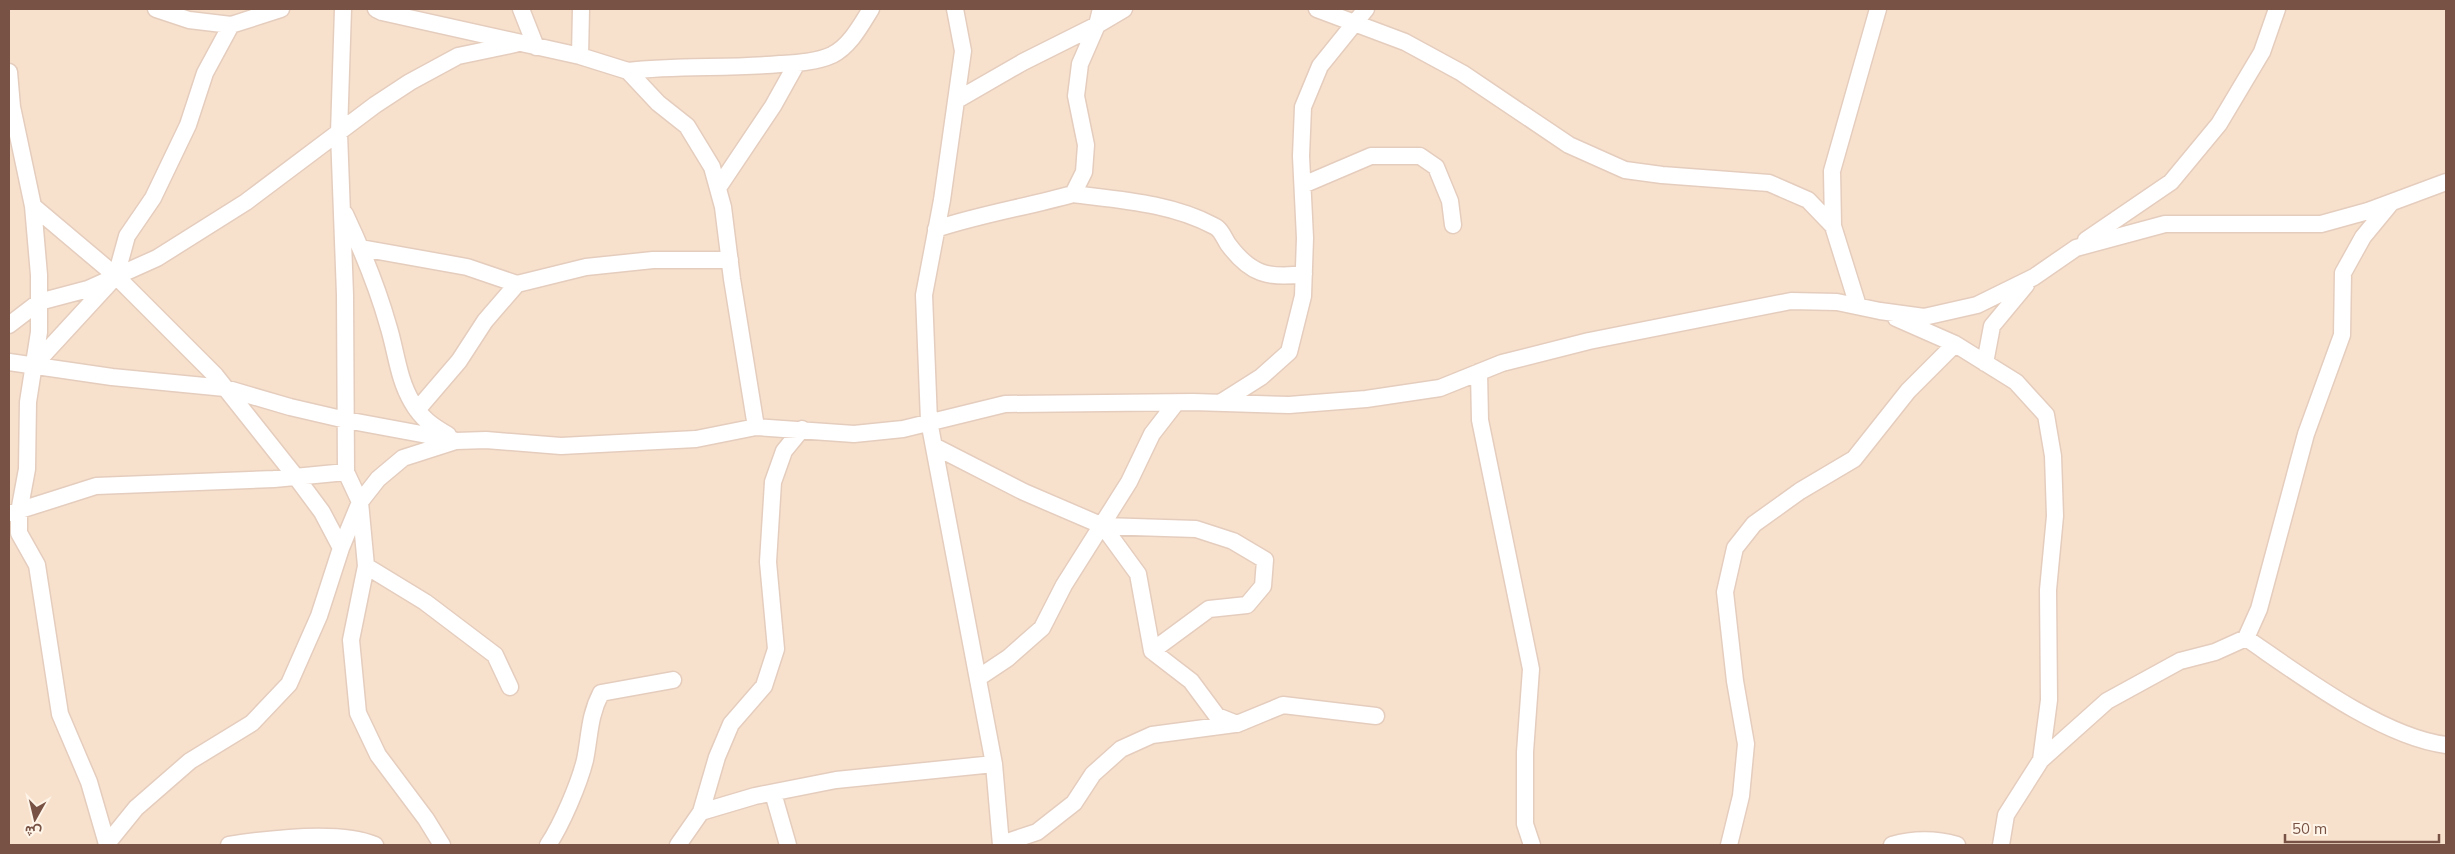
<svg xmlns="http://www.w3.org/2000/svg" width="2455" height="854" font-family="Mulish,Vazirmatn,sans-serif">
<style>
.residential{fill:#f7e1cd}
.lines{fill:none;stroke-linecap:round;stroke-linejoin:round}
.minor-casing{stroke:#e5cdbe;stroke-width:19}
.minor{stroke:#fff;stroke-width:16}
</style>
<rect width="100%" height="100%" fill="#fff0e0"/>
<!-- residential -->
<path class="residential" d="M 9,9 L 2446,9 L 2446,845 L 9,845 Z"/>
<g class="lines">
<defs>
<path id="minor" d="M 156,9 L 189,20 L 231,25 L 281,9
M 343,9 L 339,133 L 345,295 L 346,472 L 360,502 L 366,566 L 351,640 L 358,713 L 378,755 L 426,819 L 442,845
M 376,9 L 382,12 L 580,56 L 628,71 L 658,103 L 687,126 L 712,167 L 723,207 L 732,279 L 756,427
M 521,9 L 536,47
M 955,9 L 963,51 L 942,200 L 924,295 L 929,421 L 994,764 L 1001,845
M 1317,9 L 1405,42 L 1462,73 L 1569,145 L 1625,170 L 1662,175 L 1769,183 L 1808,200 L 1833,226
M 580,56 L 581,9
M 628,71 C 678,65 729,69 780,64 C 796,63 817,62 832,55 C 850,46 861,25 871,9
M 9,72 L 12,107 L 33,206 L 39,275 L 39,332 L 28,402 L 27,469 L 19,512 L 19,533 L 37,565 L 60,714 L 89,782 L 107,844
M 957,100 L 1023,62 L 1097,25 L 1124,9
M 1303,185 L 1371,156 L 1420,156 L 1436,167 L 1450,201 L 1453,225
M 718,188 L 773,106 L 797,63
M 1073,194 C 1120,200 1171,203 1214,226 C 1221,229 1224,238 1228,244 C 1250,274 1268,279 1304,274
M 33,206 L 116,276 L 215,375 L 296,477 L 322,512 L 341,548
M 345,214 C 362,250 377,286 388,325 C 396,350 398,379 412,402 C 421,418 432,426 448,435
M 936,229 C 981,214 1027,207 1073,194 L 1084,172 L 1086,145 L 1076,96 L 1080,64 L 1097,25 L 1101,9
M 2086,240 L 2171,182 L 2219,124 L 2262,52 L 2277,9
M 361,248 L 467,267 L 517,284
M 1858,306 L 1833,226 L 1832,171 L 1878,9
M 1896,318 L 1955,344 L 2016,382 L 2046,415 L 2053,456 L 2055,516 L 2048,590 L 2049,700 L 2041,760
M 9,325 L 39,302 L 88,289 L 157,258 L 246,202 L 375,105 L 410,82 L 458,56 L 515,44
M 9,362 L 112,377 L 225,388 L 290,407 L 346,420 L 454,440
M 1985,363 L 1992,326 L 2026,285
M 34,365 L 116,276 L 127,236 L 153,198 L 188,125 L 205,73 L 231,25
M 1479,372 L 1480,420 L 1531,669 L 1525,752 L 1525,824 L 1532,845
M 1220,403 L 1261,377 L 1289,352 L 1303,296 L 1305,238 L 1301,156 L 1303,107 L 1320,66 L 1366,9
M 417,410 L 459,361 L 485,321 L 517,284 L 586,267 L 653,260 L 730,260
M 934,446 L 1024,492 L 1103,526 L 1196,529 L 1233,541 L 1265,560 L 1263,586 L 1247,605 L 1209,609 L 1152,651
M 11,513 L 96,486 L 274,479 L 346,472
M 1103,526 L 1138,574 L 1152,651 L 1191,681 L 1217,716 L 1237,724 L 1283,705 L 1376,716
M 366,566 L 425,602 L 495,655 L 510,687
M 2246,638 C 2300,675 2382,737 2446,745
M 978,678 L 1008,658 L 1042,628 L 1064,585 L 1129,482 L 1152,434 L 1176,403
M 773,793 L 788,845
M 701,812 L 755,796 L 836,780 L 994,764
M 1001,844 L 1037,832 L 1074,803 L 1093,774 L 1121,749 L 1152,735 L 1235,724
M 106,845 L 136,808 L 190,761 L 252,723 L 289,684 L 319,616 L 341,548 L 360,502 L 378,479 L 403,458 L 456,441 L 486,440 L 561,446 L 696,439 L 756,427 L 854,434 L 903,429 L 1005,404 L 1193,402 L 1289,405 L 1366,399 L 1440,388 L 1502,363 L 1589,341 L 1791,301 L 1837,302 L 1880,311 L 1924,317 L 1977,305 L 2034,277 L 2076,248 L 2165,224 L 2321,224 L 2368,211 L 2446,182
M 229,845 C 267,839 340,830 375,845
M 548,845 C 562,824 579,784 585,760 C 590,735 589,716 601,693 L 673,680
M 678,845 L 701,812 L 717,757 L 731,724 L 764,686 L 776,649 L 768,562 L 773,482 L 784,451 L 802,429
M 1729,845 L 1741,796 L 1746,744 L 1735,681 L 1725,592 L 1735,548 L 1754,524 L 1800,491 L 1854,459 L 1908,391 L 1955,344
M 1892,845 C 1913,839 1936,839 1957,845
M 2001,845 L 2006,815 L 2041,760 L 2107,701 L 2180,661 L 2215,652 L 2246,638 L 2259,609 L 2306,434 L 2342,335 L 2343,273 L 2363,237 L 2391,203"/>
</defs>
<!-- minor casing -->
<use href="#minor" class="minor-casing"/>
<!-- minor -->
<use href="#minor" class="minor"/>
</g>
<!-- border -->
<rect width="2455" height="854" fill="none" stroke="#785345" stroke-width="20"/>
<!-- north arrow -->
<g transform="translate(35 819) rotate(188)" stroke="#fff4e8" stroke-width="4" paint-order="stroke">
<path d="M0-4L9 19L0 12L-9 19Z" fill="#785345"/>
<text y="-8" font-size="14" font-weight="bold" text-anchor="middle" fill="#785345">ش</text>
</g>
<!-- scale -->
<path d="M2285 834v8h154v-8" fill="none" stroke="#785345" stroke-width="2.5"/>
<text x="2292" y="834" font-size="15" fill="#785345" stroke="#fff4e8" stroke-width="4" paint-order="stroke">50 m</text>
</svg>
